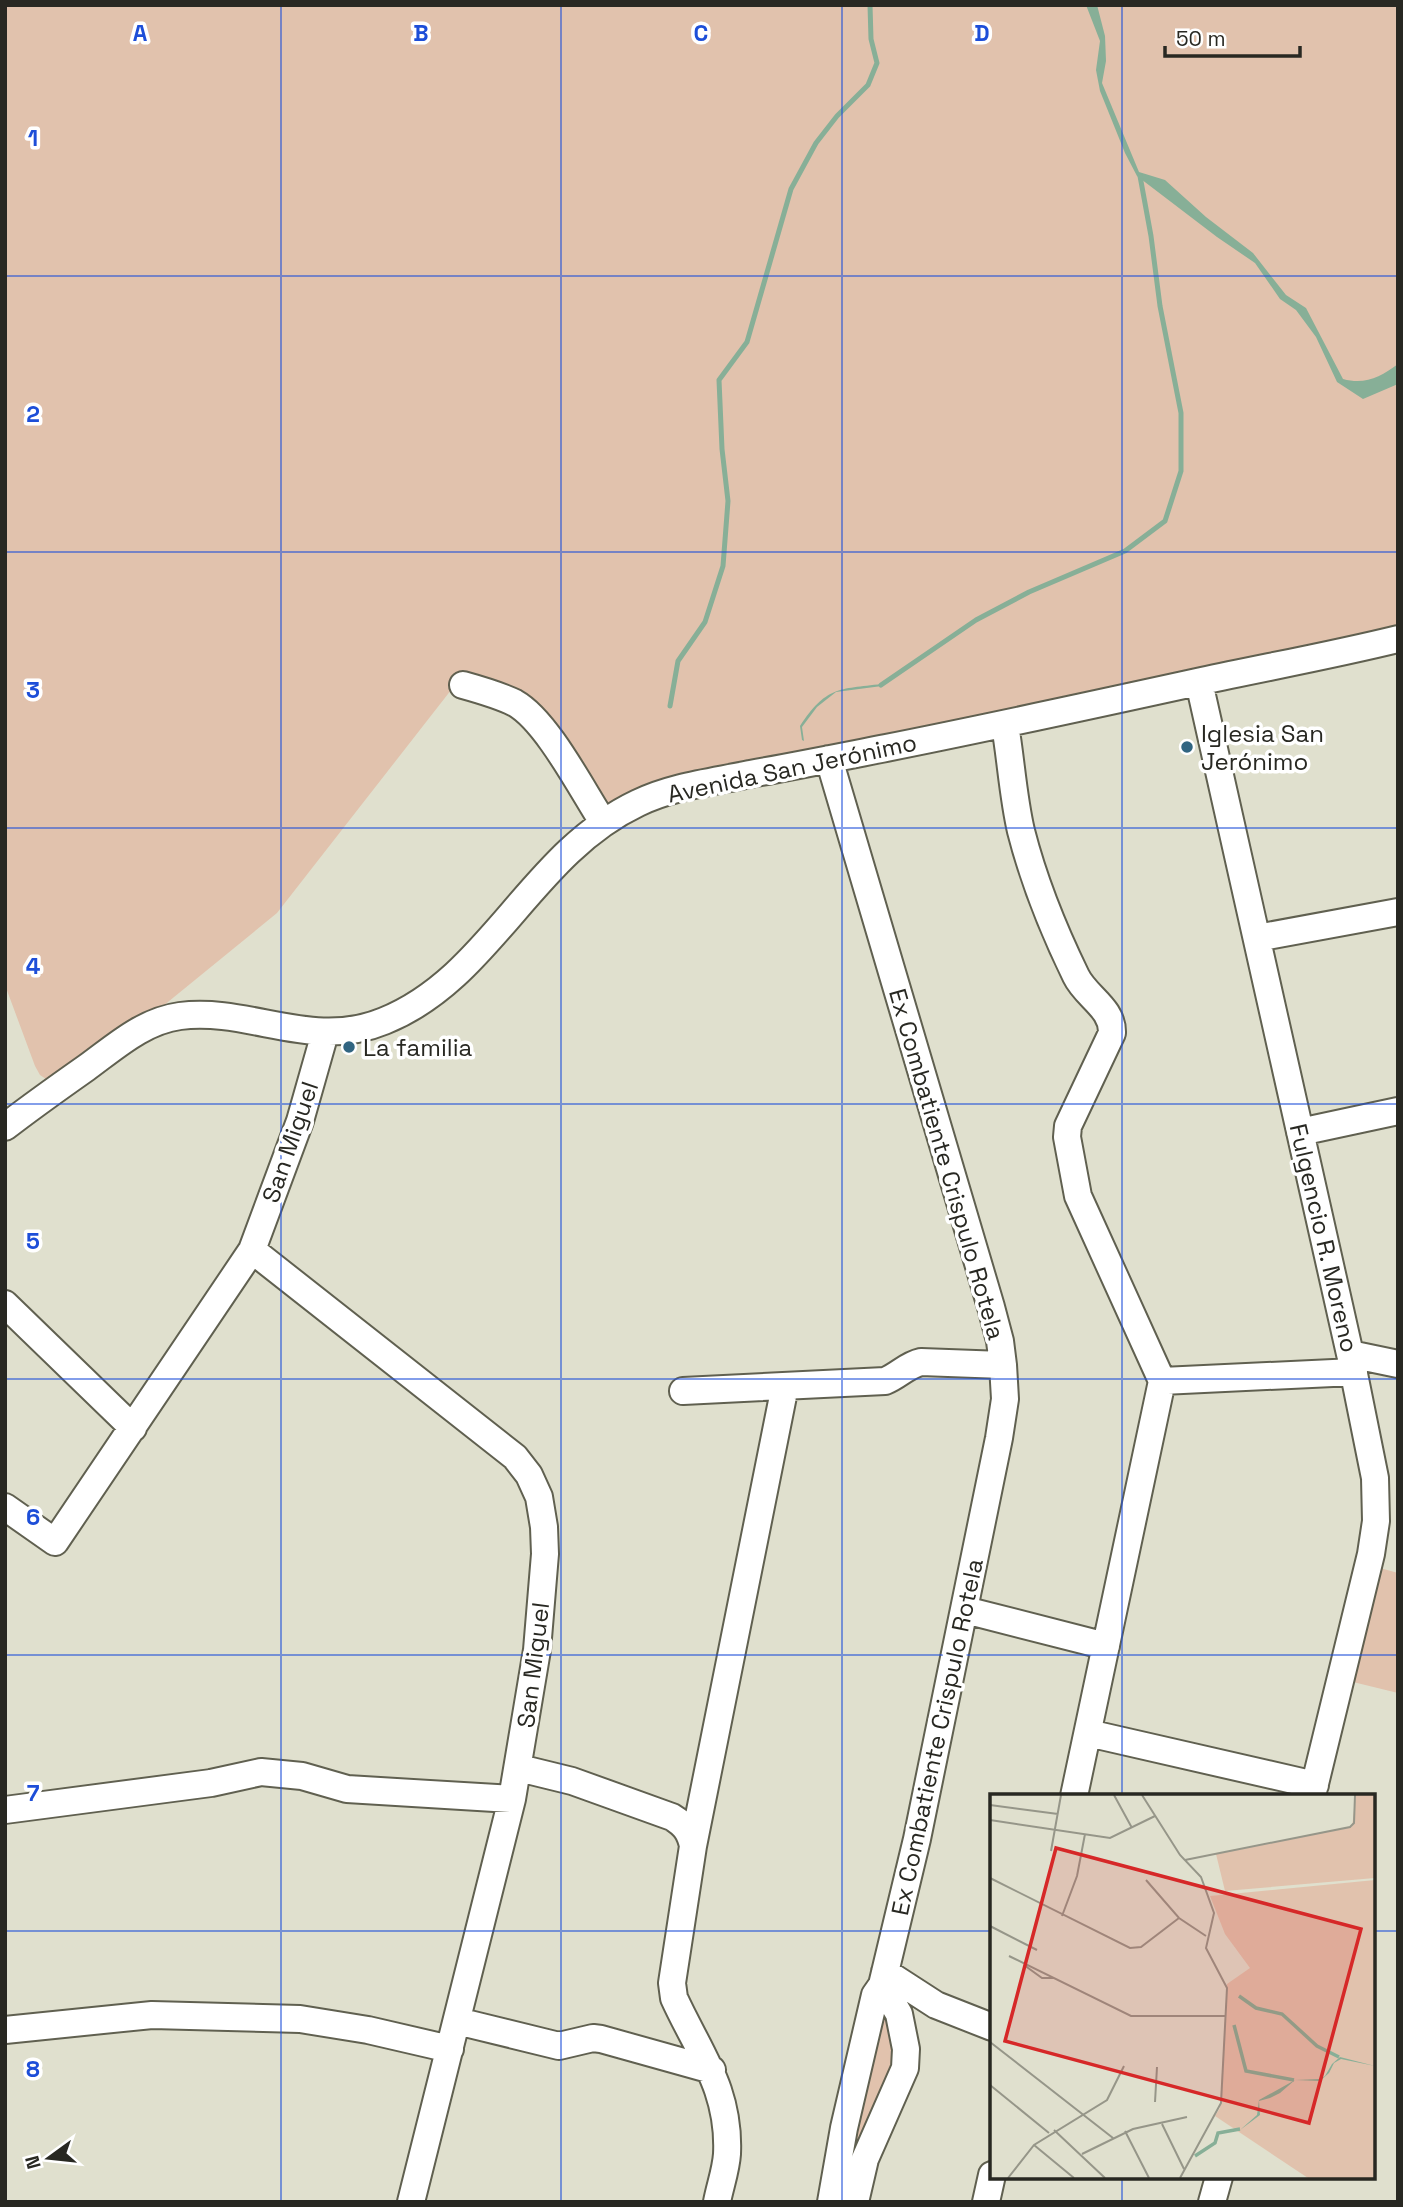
<svg xmlns="http://www.w3.org/2000/svg" width="1403" height="2207" font-family="'Space Grotesk',sans-serif">
<style>
.green{fill:#e1c2ad}
.water{fill:#87af97}
.lines{fill:none;stroke-linecap:round;stroke-linejoin:round}
.stream{stroke:#87af97;stroke-width:5}
.minor-casing{stroke:#606050;stroke-width:30}
.minor{stroke:#fff;stroke-width:26}
.grid{fill:none;stroke:#1d4ed8;stroke-width:2;stroke-opacity:0.55}
.poi-dot{fill:#316581;stroke:#fff;stroke-width:2.5}
.labels{text-anchor:middle;dominant-baseline:central;stroke-width:7;stroke-linejoin:round;paint-order:stroke}
.poi-label{font-size:24px;fill:#282822;stroke:#fff;text-anchor:start}
.street-label{font-size:24px;fill:#282822;stroke:#fff}
.inset-river{fill:none;stroke:#87af97;stroke-width:3.5}
.inset-road{fill:none;stroke:#969689;stroke-width:2}
.view{fill:#d62828;fill-opacity:0.15;stroke:#d62828;stroke-width:3.5}
.inset-edge{fill:none;stroke:#282822;stroke-width:3.5}
.grid-label{font-size:23px;text-anchor:middle;font-weight:bold;fill:#1d4ed8;stroke:#fff;stroke-width:7;stroke-linejoin:round;paint-order:stroke}
</style>
<rect width="100%" height="100%" fill="#e0e0ce"/>
<!-- green -->
<path class="green" d="M 5,5 L 1398,5 L 1398,630 L 613,806 L 605,805 L 567,754 L 462,676 L 277,913 L 152,1015 L 49,1081 L 40,1075 L 35,1066 L 5,985 Z
M 1380,1568 L 1398,1573 L 1398,1693 L 1353,1682 Z
M 880,1998 L 899,2050 L 853,2181 L 847,2143 Z"/>
<!-- water -->
<path class="water" d="M 1086,5 L 1097,5 L 1105,36 L 1106,61 L 1102,83 L 1139,172 L 1165,180 L 1206,217 L 1253,253 L 1286,295 L 1306,308 L 1343,379 C 1365,385 1381,377 1398,364 L 1398,384 L 1363,399 L 1337,382 L 1316,337 L 1296,310 L 1280,299 L 1255,263 L 1217,237 L 1137,176 L 1125,153 L 1100,91 L 1096,70 L 1100,41 Z
M 886,680 L 882,686 L 836,692 L 817,707 L 802,727 L 804,741 L 802,740 L 800,726 C 826,687 838,689 882,684 Z"/>
<g class="lines">
<!-- stream -->
<path class="stream" d="M 881,685 L 976,620 L 1029,592 L 1125,551 L 1165,521 L 1181,471 L 1181,413 L 1160,306 L 1151,236 L 1140,176
M 670,706 L 678,661 L 705,622 L 723,566 L 728,501 L 722,449 L 719,380 L 747,342 L 791,189 L 816,143 L 837,116 L 868,85 L 877,63 L 871,39 L 870,5"/>
<defs>
<path id="minor" d="M 1199,682 L 1350,1354 L 1375,1478 L 1376,1521 L 1371,1554 L 1312,1796
M 463,685 C 481,690 499,695 515,703 C 547,721 582,790 603,822
M 1005,725 C 1011,760 1013,797 1021,831 C 1033,878 1055,933 1076,976 C 1086,997 1113,1008 1112,1033 L 1068,1126 L 1067,1137 L 1078,1196 L 1162,1381 L 1074,1796
M 829,759 L 991,1307 L 1000,1341 L 1003,1365 L 1005,1399 L 999,1438 L 917,1839 L 882,1985 L 875,1995 L 844,2128 L 831,2202
M 1257,938 L 1398,912
M 5,1127 C 32,1106 59,1087 86,1068 C 115,1047 143,1021 180,1016 C 250,1007 312,1051 384,1021 C 491,978 530,854 638,803 C 673,786 712,782 750,774 C 795,766 840,757 886,748 C 992,727 1097,704 1202,681 C 1267,667 1333,655 1398,639
M 1300,1132 L 1398,1111
M 252,1250 L 515,1457 L 529,1475 L 539,1497 L 544,1527 L 545,1554 L 537,1650 L 512,1799 L 411,2202
M 5,1304 L 133,1428
M 1350,1354 L 1398,1364
M 1162,1381 L 1354,1372
M 683,1391 L 885,1381 C 898,1376 907,1365 921,1362 L 1003,1365
M 5,1507 L 55,1542 L 252,1250 L 300,1121 L 325,1033
M 965,1610 L 1106,1646
M 1088,1733 L 1315,1785
M 519,1768 L 572,1781 L 672,1817 C 685,1825 690,1832 693,1846
M 5,1810 L 211,1783 L 261,1772 L 302,1776 L 347,1789 L 512,1799
M 885,1972 L 936,2005 L 992,2027
M 457,2021 L 559,2046 L 593,2038 L 601,2039 L 712,2070
M 5,2030 L 152,2015 L 300,2019 L 368,2030 L 450,2049
M 717,2202 C 720,2186 726,2170 727,2154 C 730,2089 699,2053 674,1998 L 672,1983 L 693,1846 L 785,1386
M 855,2202 L 865,2159 L 905,2068 L 906,2049 L 899,2014 L 882,1985
M 986,2202 L 992,2175
M 1212,2202 L 1219,2177"/>
</defs>
<!-- minor casing -->
<use href="#minor" class="minor-casing"/>
<!-- minor -->
<use href="#minor" class="minor"/>
</g>
<!-- grid -->
<path class="grid" d="M 281,5 L 281,2202M 561,5 L 561,2202M 842,5 L 842,2202M 1122,5 L 1122,1796M 5,276 L 1398,276M 5,552 L 1398,552M 5,828 L 1398,828M 5,1104 L 1398,1104M 5,1379 L 1398,1379M 5,1655 L 1398,1655M 5,1931 L 992,1931M 1373,1931 L 1398,1931M 1122,2177 L 1122,2202"/>
<!-- markers -->
<g class="poi-dot">
<circle cx="1187" cy="747" r="7"/>
<circle cx="349" cy="1047" r="7"/>
</g>
<g class="labels">
<!-- poi labels -->
<g class="poi-label">
<text x="1201" y="733">Iglesia San<tspan x="1201" dy="28">Jerónimo</tspan></text>
<text x="363" y="1047">La familia</text>
</g>
<!-- street labels -->
<g class="street-label">
<text transform="translate(792 768) rotate(-12)">Avenida San Jerónimo</text>
<text transform="translate(290 1142) rotate(-71)">San Miguel</text>
<text transform="translate(947 1164) rotate(74)">Ex Combatiente Crispulo Rotela</text>
<text transform="translate(1324 1238) rotate(77)">Fulgencio R. Moreno</text>
<text transform="translate(533 1665) rotate(-83)">San Miguel</text>
<text transform="translate(937 1737) rotate(-78)">Ex Combatiente Crispulo Rotela</text>
</g>
</g>
<!-- overview -->
<g transform="translate(990 1794)">
<rect width="385" height="385" fill="#e0e0ce"/>
<path d="M 366,1 L 385,1 L 385,84 L 235,97 L 226,60 L 362,33 ZM 385,86 L 385,384 L 318,384 L 225,322 L 230,314 L 237,190 L 260,174 L 235,140 L 220,102 Z" fill="#e1c2ad"/>
<path d="M 350,263 L 385,272 L 351,265 L 344,269 L 339,279 L 330,287 L 305,286 L 290,299 L 280,304 L 269,307 L 270,321 L 250,336 L 267,321 L 269,306 L 305,286 L 330,285 L 335,282 L 342,270 Z" fill="#87af97"/>
<path class="inset-river" d="M 249,202 L 266,214 L 292,220 L 327,252 L 349,263M 244,231 L 256,277 L 304,286M 205,362 L 225,349 L 228,339 L 250,335"/>
<path class="inset-road" d="M 124,1 L 142,34M 152,1 L 190,61 L 211,83 L 224,119 L 216,154 L 237,194 L 231,309 L 190,384M 0,11 L 68,20M 0,26 L 120,44 L 165,22M 61,57 L 71,1M 195,66 L 360,33 L 364,29 L 365,1M 0,84 L 140,154 L 151,153 L 189,124M 156,86 L 189,124 L 216,142M 72,122 L 87,82 L 95,40M 0,132 L 47,156M 19,162 L 141,222 L 236,222M 34,171 L 52,184 L 64,184M 0,248 L 123,344M 0,291 L 59,339M 165,308 L 167,273M 172,330 L 194,375M 64,336 L 115,384M 135,337 L 159,384M 44,351 L 84,384M 92,360 L 143,335 L 197,323M 18,384 L 44,351 L 117,306 L 134,272"/>
<path class="view" d="M 66,54 L 371,135 L 319,329 L 15,247 Z"/>
<rect width="385" height="385" class="inset-edge"/>
</g>
<g class="grid-label">
<text x="140" y="41">A</text>
<text x="421" y="41">B</text>
<text x="701" y="41">C</text>
<text x="982" y="41">D</text>
<text x="33" y="146">1</text>
<text x="33" y="422">2</text>
<text x="33" y="698">3</text>
<text x="33" y="974">4</text>
<text x="33" y="1249">5</text>
<text x="33" y="1525">6</text>
<text x="33" y="1801">7</text>
<text x="33" y="2077">8</text>
</g>
<!-- border -->
<rect width="1403" height="2207" fill="none" stroke="#282822" stroke-width="14"/>
<!-- north arrow -->
<g transform="translate(49 2158) rotate(255)" stroke="#ffffff" stroke-width="5" paint-order="stroke">
<path d="M0-5L12 26L0 18L-12 26Z" fill="#282822"/>
<text y="-10" font-size="19" font-weight="bold" text-anchor="middle" fill="#282822">N</text>
</g>
<!-- scale -->
<path d="M1165 46v10h135v-10" fill="none" stroke="#282822" stroke-width="3.5"/>
<text x="1176" y="46" font-size="21" fill="#282822" stroke="#ffffff" stroke-width="5" paint-order="stroke">50 m</text>
</svg>
